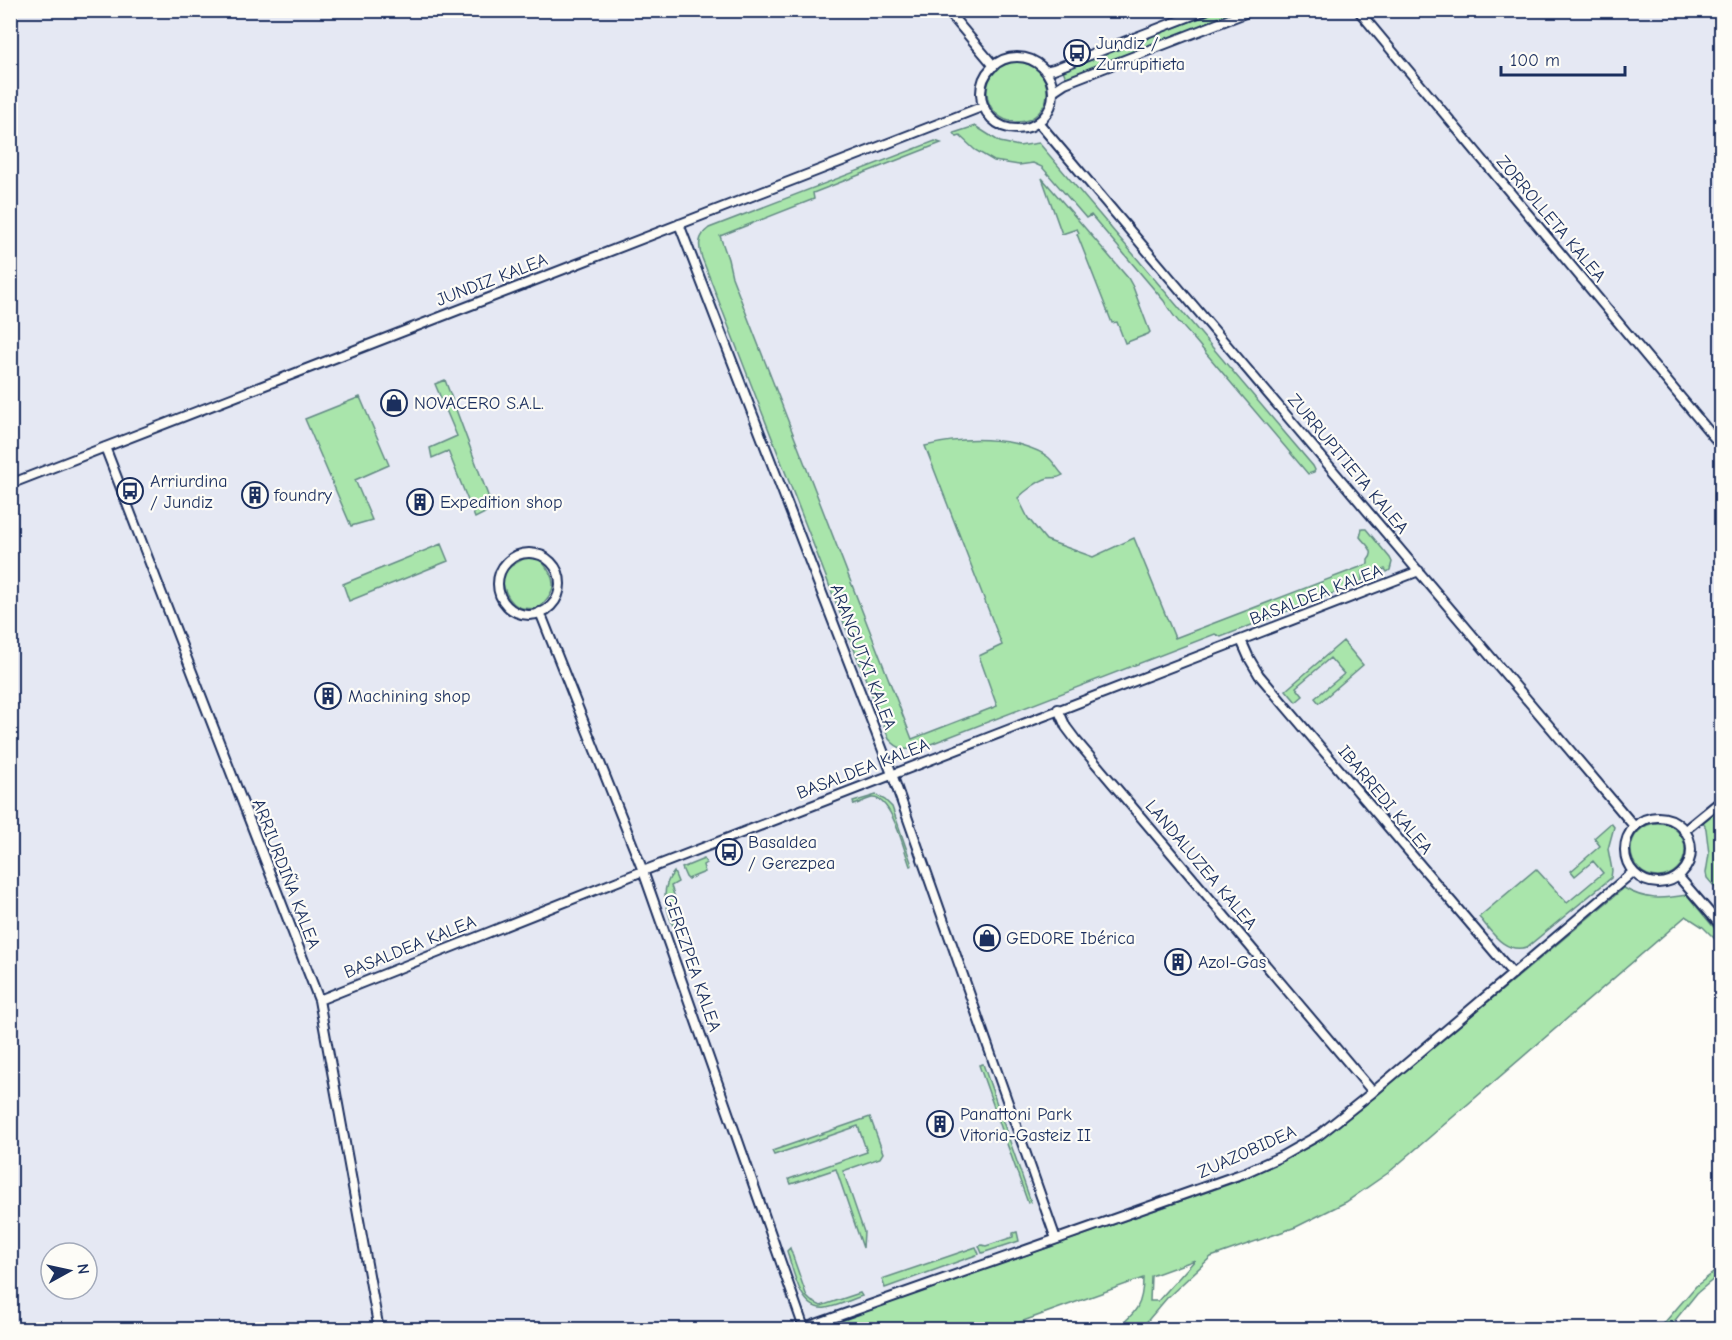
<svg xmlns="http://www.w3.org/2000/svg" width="1732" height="1340" font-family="'Comic Neue',sans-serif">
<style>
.built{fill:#e5e8f3;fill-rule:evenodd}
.green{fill:#a9e5ab;stroke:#628a84;stroke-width:1.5;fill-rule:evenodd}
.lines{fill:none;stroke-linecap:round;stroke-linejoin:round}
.minor-casing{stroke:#1b2f5e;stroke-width:12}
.minor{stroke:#fdfcf7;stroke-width:8}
.labels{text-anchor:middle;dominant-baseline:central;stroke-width:4.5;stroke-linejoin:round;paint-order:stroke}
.poi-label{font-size:18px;fill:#1b2f5e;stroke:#fdfcf7;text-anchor:start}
.street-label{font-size:18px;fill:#1b2f5e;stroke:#fdfcf7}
</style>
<rect width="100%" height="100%" fill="#fdfcf7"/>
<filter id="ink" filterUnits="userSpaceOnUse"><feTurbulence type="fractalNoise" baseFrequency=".0167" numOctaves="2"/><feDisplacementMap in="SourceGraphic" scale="12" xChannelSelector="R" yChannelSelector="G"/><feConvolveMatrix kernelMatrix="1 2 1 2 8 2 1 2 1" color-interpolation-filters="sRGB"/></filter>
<g filter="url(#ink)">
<!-- built -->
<path class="built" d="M 10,11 L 1721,11 L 1721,936 L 1687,895 L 1667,898 L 1649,898 L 1634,894 L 1624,888 L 1365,1105 L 1314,1144 L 1280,1162 L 1244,1179 L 815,1329 L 11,1329 ZM 51,1253 L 87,1253 L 87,1289 L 51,1289 Z"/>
<!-- green -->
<path class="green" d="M 1218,11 L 1242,11 L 1066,78 L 1063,70 Z
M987 92a30 30 0 1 1 60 0a30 30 0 1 1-60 0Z
M 975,126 L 1000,142 L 1019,146 L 1039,143 L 1313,466 L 1315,470 L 1314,472 L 1308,474 L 1194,339 C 1183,327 1172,316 1164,301 L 1091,215 L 1086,218 L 1042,167 L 1033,163 L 1019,165 L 994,161 L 975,150 L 960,136 L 957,137 L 954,133 Z
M 935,141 L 941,143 L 813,193 L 814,199 L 720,236 L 728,259 L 732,277 L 912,739 L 997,706 L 979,656 L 1002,645 L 925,446 C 957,438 986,437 1018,444 C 1028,447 1040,450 1048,457 C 1054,462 1058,470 1063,475 C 1057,479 1054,477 1048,478 C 1038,481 1025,491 1018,498 L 1028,518 L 1046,540 L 1093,557 L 1134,538 L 1175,638 L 1368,564 L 1368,560 C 1377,551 1365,544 1360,537 L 1362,529 L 1366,529 L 1390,558 L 1392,562 L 1390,570 L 1387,572 L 1385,569 L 1372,574 L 1371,570 L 1362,572 L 1362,582 L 1221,637 L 1215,634 L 923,747 C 909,751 899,751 889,739 L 702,258 C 698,246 698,236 709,228 Z
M 1042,178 L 1128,278 L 1133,287 L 1148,327 L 1150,332 L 1148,334 L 1125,343 L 1117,322 L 1112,323 L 1077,234 L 1079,233 L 1077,229 L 1062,234 Z
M 445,380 L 493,509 L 475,518 L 448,451 L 432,458 L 430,448 L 457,436 L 435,384 Z
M 360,397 L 389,465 L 355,480 L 372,520 L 351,526 L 305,419 Z
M 441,544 L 448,561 L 349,601 L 343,584 Z
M 525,558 L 540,559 C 558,580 558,591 537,609 C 532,608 526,609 522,608 C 509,605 499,584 505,572 C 510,565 518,562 525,558 Z
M 1343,641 L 1363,665 L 1319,703 L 1315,698 L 1344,674 L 1330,658 L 1296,687 L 1303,696 L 1296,702 L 1286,690 Z
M 876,795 L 885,800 L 892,807 L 912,865 L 910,866 C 904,851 892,796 872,798 C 867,799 860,803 854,805 L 853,802 Z
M 1721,806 L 1721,894 L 1707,878 L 1706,873 L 1709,854 L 1706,829 L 1703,821 Z
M1631 850a27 27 0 1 1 54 0a27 27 0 1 1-54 0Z
M 1611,823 L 1614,827 L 1608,849 L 1612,870 L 1611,878 L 1527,947 C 1504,954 1492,932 1479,917 L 1536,869 L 1567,903 L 1603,873 L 1593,861 L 1575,876 L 1571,871 L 1600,846 L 1594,838 Z
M 704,859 L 706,863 L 703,865 L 705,872 L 688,879 L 686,877 L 682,868 Z
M 674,872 L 678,882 L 671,886 L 683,922 L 673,926 C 666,907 659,889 674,872 Z
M 1624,888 C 1646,901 1662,899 1687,895 L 1721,936 L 1721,945 L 1703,927 L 1686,916 L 1388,1173 L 1346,1202 L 1296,1227 L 1211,1257 L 1167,1298 L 1144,1325 L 1137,1329 L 1116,1329 C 1136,1313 1143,1305 1143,1278 L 1001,1329 L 815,1329 L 1244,1179 L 1280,1162 L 1314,1144 L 1334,1129 L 1365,1105 ZM 1195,1260 L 1158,1301 L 1150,1301 L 1151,1276 Z
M 983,1064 L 1031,1202 L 1028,1203 L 979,1065 Z
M 870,1117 L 883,1153 L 880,1158 L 843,1171 L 864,1232 L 863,1248 L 836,1169 L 791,1184 L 789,1179 L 867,1152 L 858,1126 L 774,1155 L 772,1151 Z
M 1017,1232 L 1019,1241 L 982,1253 L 979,1246 L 982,1245 L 986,1246 L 1013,1237 L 1013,1233 Z
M 976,1247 L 979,1254 L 885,1288 L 882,1279 Z
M 790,1248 L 807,1297 L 811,1301 L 821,1306 L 860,1293 L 862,1296 C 850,1300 838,1306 826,1308 C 800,1312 793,1269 787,1251 Z
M 1721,1267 L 1721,1273 L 1697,1293 L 1668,1329 L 1659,1329 L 1696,1286 Z"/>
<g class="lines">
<defs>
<path id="minor" d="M 947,10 L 994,66
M 1358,10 L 1722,447
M981 93a36 36 0 1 1 72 0a36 36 0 1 1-72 0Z
M 1045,71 L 1054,69 L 1206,10
M 1053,91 L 1065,83 L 1253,10
M 1038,122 L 1634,826
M 679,224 L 892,774 L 1056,1239
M 105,447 L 319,1000 L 379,1330
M 10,484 L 984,106
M498 584a31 31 0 1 1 62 0a31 31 0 1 1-62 0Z
M 540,612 L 643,871 L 804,1328
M 1241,640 L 1249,658 L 1259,675 L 1513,974
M 1058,709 L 1066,727 L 1075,739 L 1373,1092
M1625 850a33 33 0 1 1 66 0a33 33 0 1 1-66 0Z
M 1684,831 L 1722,800
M 1678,876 L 1722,927
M 319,1000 L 643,871 L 1419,571
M 799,1330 L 1244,1173 L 1282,1156 L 1319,1135 L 1373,1092 L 1633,872"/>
</defs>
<!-- minor casing -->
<use href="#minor" class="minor-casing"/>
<!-- minor -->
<use href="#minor" class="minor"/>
</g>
</g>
<!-- icons -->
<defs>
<symbol id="bus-ring" viewBox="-11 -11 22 22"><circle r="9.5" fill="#fdfcf7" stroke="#1b2f5e" stroke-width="1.5"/><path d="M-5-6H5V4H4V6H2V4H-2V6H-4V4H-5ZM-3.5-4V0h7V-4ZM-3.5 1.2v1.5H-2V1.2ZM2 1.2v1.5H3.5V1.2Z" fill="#1b2f5e"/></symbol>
<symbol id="shop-ring" viewBox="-11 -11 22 22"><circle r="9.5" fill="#fdfcf7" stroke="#1b2f5e" stroke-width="1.5"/><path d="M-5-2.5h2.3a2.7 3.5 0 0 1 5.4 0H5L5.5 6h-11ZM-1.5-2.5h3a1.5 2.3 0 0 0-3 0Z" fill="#1b2f5e"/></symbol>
<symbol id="building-ring" viewBox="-11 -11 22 22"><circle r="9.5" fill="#fdfcf7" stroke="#1b2f5e" stroke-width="1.5"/><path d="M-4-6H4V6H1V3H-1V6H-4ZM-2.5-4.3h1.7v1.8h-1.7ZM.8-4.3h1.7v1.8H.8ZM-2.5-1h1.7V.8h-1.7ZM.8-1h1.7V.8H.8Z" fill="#1b2f5e"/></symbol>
</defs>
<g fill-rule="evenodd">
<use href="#bus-ring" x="1062" y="38" width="30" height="30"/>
<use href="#shop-ring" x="379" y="388" width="30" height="30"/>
<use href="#bus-ring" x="115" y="476" width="30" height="30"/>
<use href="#building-ring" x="240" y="480" width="30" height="30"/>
<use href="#building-ring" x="405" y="487" width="30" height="30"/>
<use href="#building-ring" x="313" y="681" width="30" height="30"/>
<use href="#bus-ring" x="714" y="837" width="30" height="30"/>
<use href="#shop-ring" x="972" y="923" width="30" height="30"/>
<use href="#building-ring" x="1163" y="947" width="30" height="30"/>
<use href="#building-ring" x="925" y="1109" width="30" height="30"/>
</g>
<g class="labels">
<!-- poi labels -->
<g class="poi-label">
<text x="1096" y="43">Jundiz /<tspan x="1096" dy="21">Zurrupitieta</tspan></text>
<text x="414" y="403">NOVACERO S.A.L.</text>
<text x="150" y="481">Arriurdina<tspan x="150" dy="21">/ Jundiz</tspan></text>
<text x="274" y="495">foundry</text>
<text x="440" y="502">Expedition shop</text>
<text x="348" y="696">Machining shop</text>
<text x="748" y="842">Basaldea<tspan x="748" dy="21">/ Gerezpea</tspan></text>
<text x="1006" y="938">GEDORE Ibérica</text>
<text x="1198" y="962">Azol-Gas</text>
<text x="960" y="1114">Panattoni Park<tspan x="960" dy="21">Vitoria-Gasteiz II</tspan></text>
</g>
<!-- street labels -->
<g class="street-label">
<text transform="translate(1551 219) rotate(50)">ZORROLLETA KALEA</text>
<text transform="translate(492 280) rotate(-21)">JUNDIZ KALEA</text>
<text transform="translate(1348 464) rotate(50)">ZURRUPITIETA KALEA</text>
<text transform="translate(1316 595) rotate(-21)">BASALDEA KALEA</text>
<text transform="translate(863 657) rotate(69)">ARANGUTXI KALEA</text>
<text transform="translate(863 769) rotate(-21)">BASALDEA KALEA</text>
<text transform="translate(1385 800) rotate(50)">IBARREDI KALEA</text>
<text transform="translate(1201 865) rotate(50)">LANDALUZEA KALEA</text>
<text transform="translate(286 874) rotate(69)">ARRIURDIÑA KALEA</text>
<text transform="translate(410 947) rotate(-22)">BASALDEA KALEA</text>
<text transform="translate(692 963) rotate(71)">GEREZPEA KALEA</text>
<text transform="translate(1247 1152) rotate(-24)">ZUAZOBIDEA</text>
</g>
</g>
<!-- margin -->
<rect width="1732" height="1340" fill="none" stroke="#fdfcf7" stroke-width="36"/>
<rect x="18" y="18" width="1696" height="1304" fill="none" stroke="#1b2f5e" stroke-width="2" filter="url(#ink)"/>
<!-- north arrow -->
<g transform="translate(69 1271) rotate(82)"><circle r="28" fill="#fdfcf7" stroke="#a3aaba" stroke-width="1.5"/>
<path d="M0-4.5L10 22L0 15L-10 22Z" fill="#1b2f5e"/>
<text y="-9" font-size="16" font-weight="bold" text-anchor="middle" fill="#1b2f5e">N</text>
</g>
<!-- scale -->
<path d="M1501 66v9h124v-9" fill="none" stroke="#1b2f5e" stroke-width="3"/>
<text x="1510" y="66" font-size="18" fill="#1b2f5e" stroke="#fdfcf7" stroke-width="4.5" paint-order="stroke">100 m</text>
</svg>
